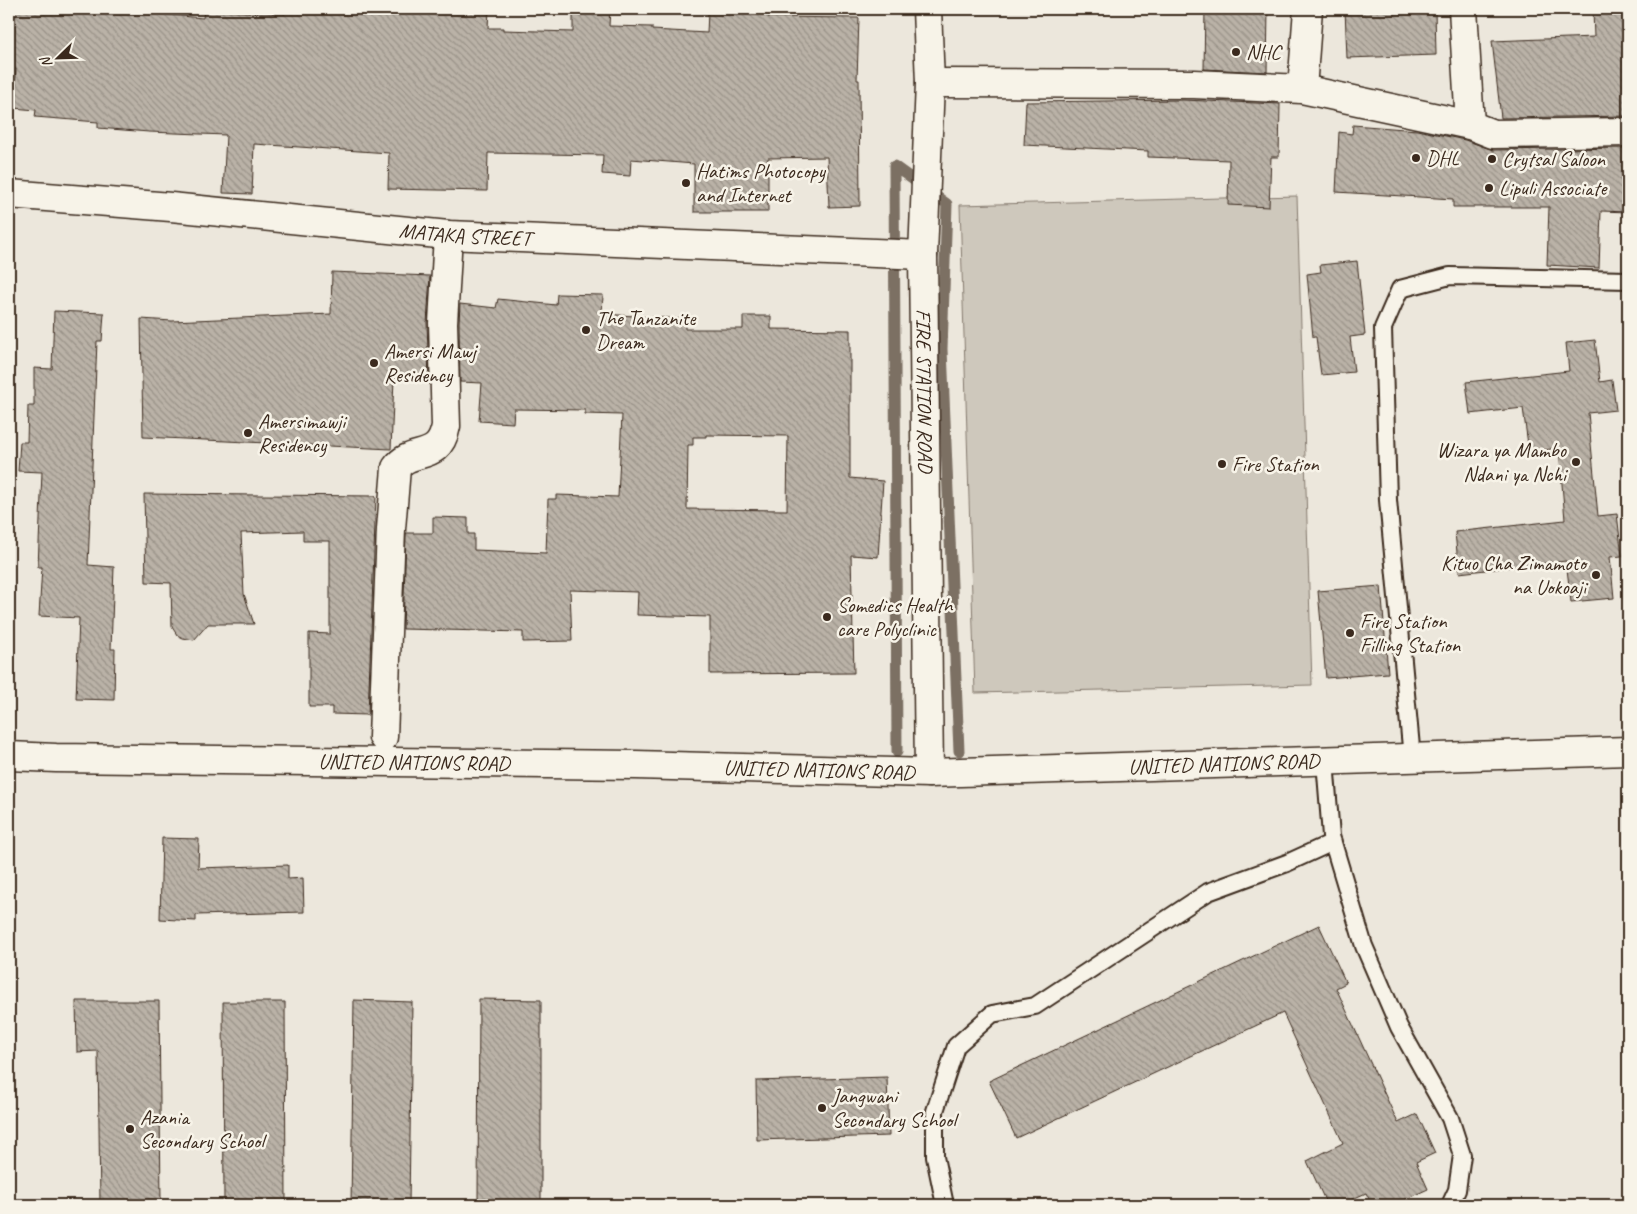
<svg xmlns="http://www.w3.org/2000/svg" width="1637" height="1214" font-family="Caveat,sans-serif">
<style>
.green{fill:#cec8bc;stroke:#84796d}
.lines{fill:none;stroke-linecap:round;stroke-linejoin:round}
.stream{stroke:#7c7064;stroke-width:11}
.building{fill:url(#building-back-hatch);stroke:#3b2a1e;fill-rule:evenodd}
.service-casing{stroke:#3b2a1e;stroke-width:20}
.minor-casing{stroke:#3b2a1e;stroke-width:31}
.tertiary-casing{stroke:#3b2a1e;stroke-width:31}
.service{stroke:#f7f3e8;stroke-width:16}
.minor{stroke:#f7f3e8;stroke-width:28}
.tertiary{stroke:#f7f3e8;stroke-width:28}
.poi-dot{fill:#3b2a1e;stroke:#f7f3e8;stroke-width:2}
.labels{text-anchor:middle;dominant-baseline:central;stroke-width:5;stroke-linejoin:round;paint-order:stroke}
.poi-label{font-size:21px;fill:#3b2a1e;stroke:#f7f3e8;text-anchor:start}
.street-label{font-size:21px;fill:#3b2a1e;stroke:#f7f3e8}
</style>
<defs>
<pattern id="building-back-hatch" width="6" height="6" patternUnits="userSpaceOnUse" patternTransform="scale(1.25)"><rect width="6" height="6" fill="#bab2a7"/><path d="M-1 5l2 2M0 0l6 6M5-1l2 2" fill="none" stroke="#989187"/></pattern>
</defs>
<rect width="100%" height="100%" fill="#ece7dc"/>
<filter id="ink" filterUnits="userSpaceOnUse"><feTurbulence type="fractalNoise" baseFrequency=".02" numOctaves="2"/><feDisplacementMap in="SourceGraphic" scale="10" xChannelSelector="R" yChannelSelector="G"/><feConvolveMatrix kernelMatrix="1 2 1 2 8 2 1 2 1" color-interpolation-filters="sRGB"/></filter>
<g filter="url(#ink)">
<!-- green -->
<path class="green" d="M 1297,196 L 1312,685 L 975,693 L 960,205 Z"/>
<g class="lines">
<!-- stream -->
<path class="stream" d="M 897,752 L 894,166 L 947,204 L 942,349 L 959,751"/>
</g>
<!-- building -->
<path class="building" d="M 9,9 L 104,9 L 203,18 L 204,10 L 285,14 L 285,9 L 489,9 L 488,28 L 503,28 L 503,30 L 573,32 L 573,9 L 610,9 L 609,26 L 652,27 L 652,30 L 707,33 L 708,12 L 768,15 L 768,17 L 859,18 L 857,80 L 859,80 L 860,206 L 829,207 L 827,157 L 768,158 L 768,212 L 694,212 L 694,164 L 631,159 L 630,176 L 602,174 L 603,155 L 488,153 L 487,191 L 388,189 L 389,153 L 254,144 L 252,194 L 223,193 L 226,135 L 149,132 L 98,128 L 98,122 L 35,117 L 36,110 L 13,108 L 16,69 L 9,68 Z
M 1205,9 L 1268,9 L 1267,72 L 1204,69 Z
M 1345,9 L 1435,9 L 1436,55 L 1347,58 Z
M 1628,10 L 1628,116 L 1501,118 L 1492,41 L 1594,37 L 1593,11 Z
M 1182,100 L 1280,104 L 1279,157 L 1271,157 L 1269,207 L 1228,205 L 1229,160 L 1148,157 L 1148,151 L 1024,145 L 1026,102 Z
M 1353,125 L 1417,130 L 1465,140 L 1493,150 L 1628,148 L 1628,212 L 1601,211 L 1599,268 L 1547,265 L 1549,207 L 1453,207 L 1453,199 L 1336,192 L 1339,132 L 1352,134 Z
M 1357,261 L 1365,335 L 1350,337 L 1354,372 L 1321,375 L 1316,337 L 1313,337 L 1307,274 L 1321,272 L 1320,265 Z
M 332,272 L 430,276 L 427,323 L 429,381 L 394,379 L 391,449 L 143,437 L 141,319 L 172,321 L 331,314 Z
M 557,294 L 603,295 L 602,314 L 685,319 L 685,329 L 743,329 L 743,316 L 771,316 L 771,329 L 850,330 L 850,478 L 883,481 L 878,557 L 851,555 L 854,673 L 710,674 L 710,617 L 637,615 L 638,592 L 570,590 L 572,641 L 523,642 L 523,632 L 403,629 L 406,533 L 433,533 L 433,517 L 468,518 L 468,534 L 474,534 L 474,550 L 546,553 L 548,499 L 556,499 L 556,495 L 618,497 L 622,415 L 585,414 L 585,410 L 514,409 L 513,423 L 479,421 L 482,383 L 460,382 L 459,323 L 460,304 L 496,308 L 498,299 L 556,305 ZM 706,435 L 788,436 L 787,510 L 687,509 L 688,445 L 693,445 L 693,437 L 706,437 Z
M 54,311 L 104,313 L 102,341 L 97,341 L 88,565 L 114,567 L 111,649 L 115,649 L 114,700 L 76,699 L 79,618 L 39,616 L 42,567 L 38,567 L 42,472 L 18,471 L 20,442 L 27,442 L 28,406 L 34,406 L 34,368 L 52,369 Z
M 1595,340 L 1600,382 L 1612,380 L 1616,410 L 1588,413 L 1598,516 L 1617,514 L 1622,556 L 1610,557 L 1614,598 L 1571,602 L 1566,561 L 1459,573 L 1455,532 L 1565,520 L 1559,448 L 1529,452 L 1523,408 L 1470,414 L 1466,382 L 1569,371 L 1566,343 Z
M 144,494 L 376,496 L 368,715 L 332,714 L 332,707 L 309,707 L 309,633 L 330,634 L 330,541 L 303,541 L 303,531 L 241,533 L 244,594 L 254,624 L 208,624 L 194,640 L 183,638 L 177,635 L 172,627 L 171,583 L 146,582 Z
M 1381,586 L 1388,673 L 1326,678 L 1318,591 Z
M 162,838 L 199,839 L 198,868 L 288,865 L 288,879 L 303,878 L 304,912 L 196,915 L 196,921 L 160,919 Z
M 1319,925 L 1346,983 L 1336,988 L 1398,1123 L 1417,1114 L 1435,1153 L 1416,1162 L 1428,1189 L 1393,1205 L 1372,1205 L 1366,1193 L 1339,1205 L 1327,1205 L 1307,1161 L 1343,1143 L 1283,1013 L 1016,1138 L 989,1081 Z
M 479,999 L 541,1000 L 541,1205 L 478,1205 Z
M 354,1000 L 412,1002 L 409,1205 L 351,1205 Z
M 76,1001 L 159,1001 L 161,1205 L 100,1205 L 98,1051 L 77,1052 Z
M 223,1002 L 285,1002 L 286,1205 L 224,1205 Z
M 887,1077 L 889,1136 L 757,1140 L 756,1081 Z"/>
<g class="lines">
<defs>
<path id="service" d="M 1412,758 L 1388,500 L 1383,328 L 1400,289 L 1450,276 L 1628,280
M 1325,761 L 1331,836 L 1364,946 L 1399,1027 L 1450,1118 L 1462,1155 L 1457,1190 L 1450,1205
M 945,1205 L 935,1157 L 935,1111 L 956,1046 L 992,1014 L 1035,1006 L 1208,892 L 1287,863 L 1333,842"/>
<g id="minor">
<path id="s1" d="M 927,9 L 930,83 L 923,255 L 929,773"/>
<path d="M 1463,9 L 1470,125"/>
<path d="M 930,83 L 1194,84 L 1302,89 L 1470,125 L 1493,134 L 1628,132"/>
<path d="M 1302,89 L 1308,9"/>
<path id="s2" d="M 9,194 L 171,207 L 448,235 L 923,255"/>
<path d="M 383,737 L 391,529 L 396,468 C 411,446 439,464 446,426 L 443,323 L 448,235"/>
</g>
<g id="tertiary">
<path id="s3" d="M 9,756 L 56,758 L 636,765 L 929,773 L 1628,751"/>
</g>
</defs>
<!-- service casing -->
<use href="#service" class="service-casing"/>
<!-- minor casing -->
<use href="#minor" class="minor-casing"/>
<!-- tertiary casing -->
<use href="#tertiary" class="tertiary-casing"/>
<!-- service -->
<use href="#service" class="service"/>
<!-- minor -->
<use href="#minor" class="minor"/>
<!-- tertiary -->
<use href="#tertiary" class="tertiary"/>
</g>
</g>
<!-- markers -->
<g class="poi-dot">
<circle cx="1236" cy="52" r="5"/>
<circle cx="1416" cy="158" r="5"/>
<circle cx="1492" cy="159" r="5"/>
<circle cx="686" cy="183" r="5"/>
<circle cx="1489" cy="188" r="5"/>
<circle cx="586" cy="330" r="5"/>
<circle cx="374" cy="363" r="5"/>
<circle cx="248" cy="433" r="5"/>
<circle cx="1576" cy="462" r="5"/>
<circle cx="1222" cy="464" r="5"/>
<circle cx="1596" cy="575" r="5"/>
<circle cx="827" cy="617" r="5"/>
<circle cx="1350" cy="633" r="5"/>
<circle cx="822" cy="1108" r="5"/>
<circle cx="130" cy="1129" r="5"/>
</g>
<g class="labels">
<!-- poi labels -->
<g class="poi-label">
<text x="1246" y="52">NHC</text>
<text x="1426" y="158">DHL</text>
<text x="1502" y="159">Crytsal Saloon</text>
<text x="696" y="171">Hatims Photocopy<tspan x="696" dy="24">and Internet</tspan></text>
<text x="1499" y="188">Lipuli Associate</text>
<text x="596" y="318">The Tanzanite<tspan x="596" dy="24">Dream</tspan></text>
<text x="384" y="351">Amersi Mawj<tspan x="384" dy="24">Residency</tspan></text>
<text x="258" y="421">Amersimawji<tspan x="258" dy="24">Residency</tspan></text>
<text x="1566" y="450" text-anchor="end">Wizara ya Mambo<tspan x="1566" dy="24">Ndani ya Nchi</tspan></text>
<text x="1232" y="464">Fire Station</text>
<text x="1586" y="563" text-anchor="end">Kituo Cha Zimamoto<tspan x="1586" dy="24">na Uokoaji</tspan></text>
<text x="837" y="605">Somedics Health<tspan x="837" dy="24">care Polyclinic</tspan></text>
<text x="1360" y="621">Fire Station<tspan x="1360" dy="24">Filling Station</tspan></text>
<text x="832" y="1096">Jangwani<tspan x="832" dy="24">Secondary School</tspan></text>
<text x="140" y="1117">Azania<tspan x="140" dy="24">Secondary School</tspan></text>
</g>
<!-- street labels -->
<g class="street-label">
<text stroke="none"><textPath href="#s2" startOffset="458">MATAKA STREET</textPath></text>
<text stroke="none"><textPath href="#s1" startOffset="382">FIRE STATION ROAD</textPath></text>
<text stroke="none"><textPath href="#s3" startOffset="405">UNITED NATIONS ROAD</textPath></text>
<text stroke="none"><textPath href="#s3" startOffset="1215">UNITED NATIONS ROAD</textPath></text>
<text stroke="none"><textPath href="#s3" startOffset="810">UNITED NATIONS ROAD</textPath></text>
</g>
</g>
<!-- margin -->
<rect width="1637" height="1214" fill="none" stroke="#f7f3e8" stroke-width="30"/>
<rect x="15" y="15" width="1607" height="1184" fill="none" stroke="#3b2a1e" stroke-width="2" filter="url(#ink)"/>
<!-- north arrow -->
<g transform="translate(58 58) rotate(247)" stroke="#f7f3e8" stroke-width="4" paint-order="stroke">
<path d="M0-4L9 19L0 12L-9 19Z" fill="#3b2a1e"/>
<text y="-8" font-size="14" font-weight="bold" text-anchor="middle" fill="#3b2a1e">N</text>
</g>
</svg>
